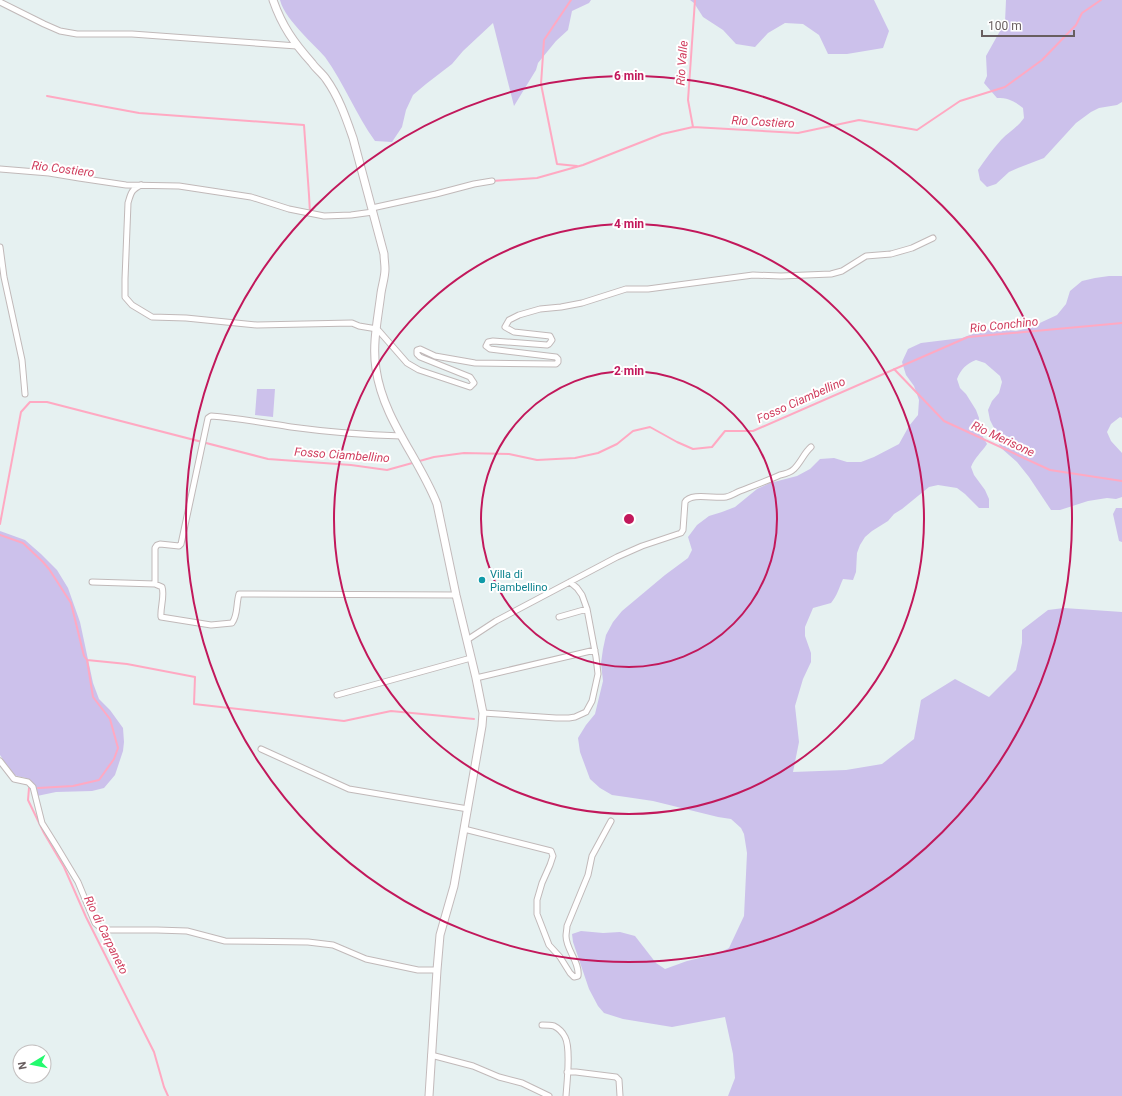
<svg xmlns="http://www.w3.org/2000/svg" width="1122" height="1096" font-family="Roboto,sans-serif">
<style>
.green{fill:#ccc1eb}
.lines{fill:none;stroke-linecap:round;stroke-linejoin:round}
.stream{stroke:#ffa9c2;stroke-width:2}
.minor-casing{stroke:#c1b9b9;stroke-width:7}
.secondary-casing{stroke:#c3babb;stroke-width:9}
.minor{stroke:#fff;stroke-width:5}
.secondary{stroke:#fff;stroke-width:7}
.ring{fill:none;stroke:#c2185b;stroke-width:2}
.culture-dot{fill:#0f9aa8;stroke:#fff;stroke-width:1.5}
.labels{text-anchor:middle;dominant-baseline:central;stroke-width:4;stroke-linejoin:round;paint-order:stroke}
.culture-label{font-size:11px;fill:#0d838f;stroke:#fff;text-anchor:start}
.water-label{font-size:12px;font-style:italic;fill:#d03e5e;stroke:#fff}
.centre{fill:#c2185b;stroke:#fff;stroke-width:2}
.ring-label{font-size:12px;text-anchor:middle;font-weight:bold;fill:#c2185b;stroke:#fff;stroke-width:4;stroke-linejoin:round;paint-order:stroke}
</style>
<rect width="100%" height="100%" fill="#e6f1f1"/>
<!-- green -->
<path class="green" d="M 280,0 L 591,0 L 589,3 L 572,11 L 568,30 L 556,41 L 538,63 L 536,70 L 514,106 L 493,23 L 463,51 L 452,64 L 426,84 L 413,95 L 406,110 L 402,127 L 392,142 L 375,141 C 356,115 344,83 325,57 C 318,49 309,41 302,33 C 293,23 283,12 280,0 Z
M 690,0 L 874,0 L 889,31 L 883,48 L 847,54 L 828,54 L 819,35 L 803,24 L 785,23 L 768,33 L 755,47 L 736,44 L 723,30 L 703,17 L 694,3 Z
M 1006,0 L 1122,0 L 1122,102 L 1117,105 L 1099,108 L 1091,112 L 1076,123 L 1044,158 L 1018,168 L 1009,172 L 996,184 L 987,187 L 980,180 L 978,170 C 985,160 992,150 1001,140 C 1009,132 1017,128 1024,118 L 1023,108 C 1014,101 1009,98 997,98 L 984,83 L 987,76 L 986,56 L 1005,22 Z
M 1109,276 L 1122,276 L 1122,418 L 1120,417 L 1111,424 L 1107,432 L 1111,441 L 1122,453 L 1122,497 L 1116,499 L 1107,498 L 1088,501 L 1060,510 L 1051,510 L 1029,477 L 1017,462 L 1001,448 L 996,439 L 994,428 L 990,420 L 988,410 L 992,401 L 999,393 L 1002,382 L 1000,376 L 985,363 L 976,360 C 966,364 961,369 957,379 L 960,388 L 966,394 L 976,410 L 979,418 L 978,428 L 987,444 C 981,453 975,457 971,467 L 974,475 L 985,490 L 989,499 L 989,508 L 979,508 L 965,494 L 957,488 L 938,485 L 929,487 L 902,509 L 894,514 L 888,521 L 872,531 L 865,537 L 860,545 L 857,553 L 856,572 L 853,580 L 843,579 C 839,588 837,596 831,603 L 813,608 L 805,627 L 805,636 L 811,653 L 811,662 L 803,679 L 795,706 L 799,742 L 793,772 L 846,770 L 882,764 L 914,739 L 921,700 L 955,679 L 989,697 L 1016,670 L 1022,643 L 1022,630 L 1048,610 L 1064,608 L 1122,612 L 1122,1096 L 728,1096 L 735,1078 L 733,1054 L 725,1017 L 672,1027 L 623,1019 L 604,1013 L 598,1006 L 589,989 L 573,942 L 572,934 L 581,931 L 603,933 L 620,932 L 635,936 L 656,963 L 665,969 L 687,961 L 717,954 L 729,948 L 744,916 L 747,853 L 744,834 L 741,828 L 731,819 L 718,817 L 653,801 L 626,797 L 612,795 L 600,788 L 590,779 L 580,752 L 578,738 L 586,725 L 595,714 L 603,681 L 601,663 L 603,649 L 606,635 L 613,622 L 622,611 L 665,575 L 688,558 L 692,550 L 688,537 L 697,525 L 709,516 L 722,512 L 735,507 L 757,489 L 770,483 L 797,476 L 810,469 L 820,459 L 834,458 L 847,462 L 861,462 L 874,457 L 899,444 L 909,426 L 918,415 L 919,400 L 914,386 L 906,375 L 902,362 L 908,349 L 921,343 L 962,338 L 988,328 L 1016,331 L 1029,328 L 1057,315 L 1066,304 L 1070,291 L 1082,281 L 1095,278 Z
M 257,389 L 275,389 L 273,417 L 255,415 Z
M 1116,508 L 1122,508 L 1122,542 L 1119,541 L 1113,514 Z
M 0,531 L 25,540 L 41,554 L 57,570 L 68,588 L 80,622 L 93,683 L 99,699 L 110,710 L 123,728 L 124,742 L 123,751 L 115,775 L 104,788 L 92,791 L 56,792 L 37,796 C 35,786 33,779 22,777 C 19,777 16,776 13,774 C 8,769 4,761 0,755 Z"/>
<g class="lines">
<!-- stream -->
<path class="stream" d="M 571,0 L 544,40 L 541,84 L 557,164 L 577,166
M 47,96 L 139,113 L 304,125 L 309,195 L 310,213
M 693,127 L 688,100 L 695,0
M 492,181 L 537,178 L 583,165 L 662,134 L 693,127 L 798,133 L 859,120 L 917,130 L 960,101 L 1005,87 L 1042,60 L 1076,25 L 1082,13 L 1101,0
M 894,369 L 944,421 L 1050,470 L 1122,481
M 0,524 L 21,412 L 30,402 L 47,402 L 268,459 L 351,465 L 387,470 L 434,457 L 464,453 L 509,454 L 537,460 L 575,458 L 598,453 L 617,444 L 633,431 L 650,427 L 677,442 L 693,449 L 712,447 L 725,431 L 753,431 L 968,337 L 1122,323
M 0,535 L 23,543 L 43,562 L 49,569 L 71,603 L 84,656 L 87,660 L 127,664 L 195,677 L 194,704 L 344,721 L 391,711 L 474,719
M 32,788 L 29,788 L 28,800 L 44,833 L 64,867 L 86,917 L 154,1052 L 164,1087 L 168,1096
M 38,788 L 73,786 L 99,780 L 114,759 L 118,748 L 110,719 L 93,697 L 87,660"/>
<defs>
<path id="minor" d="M 0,2 L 44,24 L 60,31 L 77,34 L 132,34 L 297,46
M 0,169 L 49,173 L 79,178 L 126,185 L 179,186 L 238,195 L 251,197 L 289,209 L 324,216 L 351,215 L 373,212
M 141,185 C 131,190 131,193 128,203 L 125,279 L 125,297 L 132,305 L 152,317 L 186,318 L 257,325 L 352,323 L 359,326 L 377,329 L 379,331 L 407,363 L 419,370 L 470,387 L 474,383 L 470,377 L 420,357 L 417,354 L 417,350 L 420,349 L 435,356 L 475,363 L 556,364 L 558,362 L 558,359 L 556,357 L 490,349 L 486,346 L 488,342 L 493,341 L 547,345 L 549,344 L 552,340 L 550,336 L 514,332 L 505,327 L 509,320 L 519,315 L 540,309 L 561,307 L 582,303 L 626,289 L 648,289 L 753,275 L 781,276 L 831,274 L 842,271 L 866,256 L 891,254 L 912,248 L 933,238
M 372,208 L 436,194 L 474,184 L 492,181
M 0,247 L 4,277 L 22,360 L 25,394
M 92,582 L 155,584 L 162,587 C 165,595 160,608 161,617 L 211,625 L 232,623 C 238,616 236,604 239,594 L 456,595
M 155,584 L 155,548 L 157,545 L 160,544 L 179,546 L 181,544 L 208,418 L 211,416 C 238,418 265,423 291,427 C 328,432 365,435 402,436
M 559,617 L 587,609
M 467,640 L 496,621 L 617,557 L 642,546 L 681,533 L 683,530 L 685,502 C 691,492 715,499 726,497 C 731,496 735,493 740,491 C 753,486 767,481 780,475 C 785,474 791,472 794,469 C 801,462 804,453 811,447
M 476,678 L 595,650
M 337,695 L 471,658
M 483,713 L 556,718 L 569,718 L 575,717 L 586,712 L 592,701 L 598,674 L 596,657 L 587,609 L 582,595 L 577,588 L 570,582
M 261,749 L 349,789 L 468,809
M 0,761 L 14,779 L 28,782 L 33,787 L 42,823 L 57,847 L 78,882 L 95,923 L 101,928 L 108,930 L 157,930 L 187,931 L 225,941 L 308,942 L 333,945 L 366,959 L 418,970 L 437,970
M 464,829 L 551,851 L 553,856 L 550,865 L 542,883 L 537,900 L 537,914 L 549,945 L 560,957 L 570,973 L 574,977 L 578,976 C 580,962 566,950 566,936 C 566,933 567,929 567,926 L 588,875 L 592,856 L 611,821
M 542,1025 C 545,1025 550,1025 554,1026 C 558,1028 563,1033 565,1037 C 571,1048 567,1082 566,1096
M 431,1055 L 473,1066 L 499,1077 L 522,1083 L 549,1096
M 567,1072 L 576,1072 L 616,1077 L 619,1080 L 620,1096"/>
<path id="secondary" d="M 273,0 C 282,26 294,43 312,63 C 316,69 322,73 326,79 C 339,97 346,118 353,138 L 384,254 C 384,259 385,264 385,269 C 385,277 382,286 381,293 C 378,318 372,344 376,369 C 383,419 419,458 437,504 L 456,595 L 476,678 L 483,713 L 482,726 L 454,886 L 440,935 L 437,970 L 429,1096"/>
</defs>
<!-- minor casing -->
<use href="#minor" class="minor-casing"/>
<!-- secondary casing -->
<use href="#secondary" class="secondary-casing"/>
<!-- minor -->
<use href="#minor" class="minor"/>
<!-- secondary -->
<use href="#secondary" class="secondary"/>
</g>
<!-- distance rings -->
<g class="ring">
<circle cx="629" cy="519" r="148"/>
<circle cx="629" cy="519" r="295"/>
<circle cx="629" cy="519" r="443"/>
</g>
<!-- markers -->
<circle class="culture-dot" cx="482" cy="580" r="4"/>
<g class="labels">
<!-- culture labels -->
<g class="culture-label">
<text x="490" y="574">Villa di<tspan x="490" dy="13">Piambellino</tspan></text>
</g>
<!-- water labels -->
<g class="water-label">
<text transform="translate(682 63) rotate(-86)">Rio Valle</text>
<text transform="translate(763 122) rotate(3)">Rio Costiero</text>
<text transform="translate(63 169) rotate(7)">Rio Costiero</text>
<text transform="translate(1004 325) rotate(-6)">Rio Conchino</text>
<text transform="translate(801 400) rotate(-24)">Fosso Ciambellino</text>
<text transform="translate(1003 439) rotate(25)">Rio Merisone</text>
<text transform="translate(342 455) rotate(4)">Fosso Ciambellino</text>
<text transform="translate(106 935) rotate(64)">Rio di Carpaneto</text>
</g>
</g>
<circle cx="629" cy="519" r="6" class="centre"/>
<g class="ring-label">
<text x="629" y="80">6 min</text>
<text x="629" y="228">4 min</text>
<text x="629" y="375">2 min</text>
</g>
<!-- north arrow -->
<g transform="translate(32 1064) rotate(260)"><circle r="19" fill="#ffffff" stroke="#c3bfbf"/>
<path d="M0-3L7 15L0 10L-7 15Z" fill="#23fa6e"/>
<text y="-6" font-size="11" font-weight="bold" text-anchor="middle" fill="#685e5f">N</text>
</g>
<!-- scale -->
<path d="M982 30v6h92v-6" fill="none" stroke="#685e5f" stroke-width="2"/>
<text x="988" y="30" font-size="12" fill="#685e5f" stroke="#ffffff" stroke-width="3" paint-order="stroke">100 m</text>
</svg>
